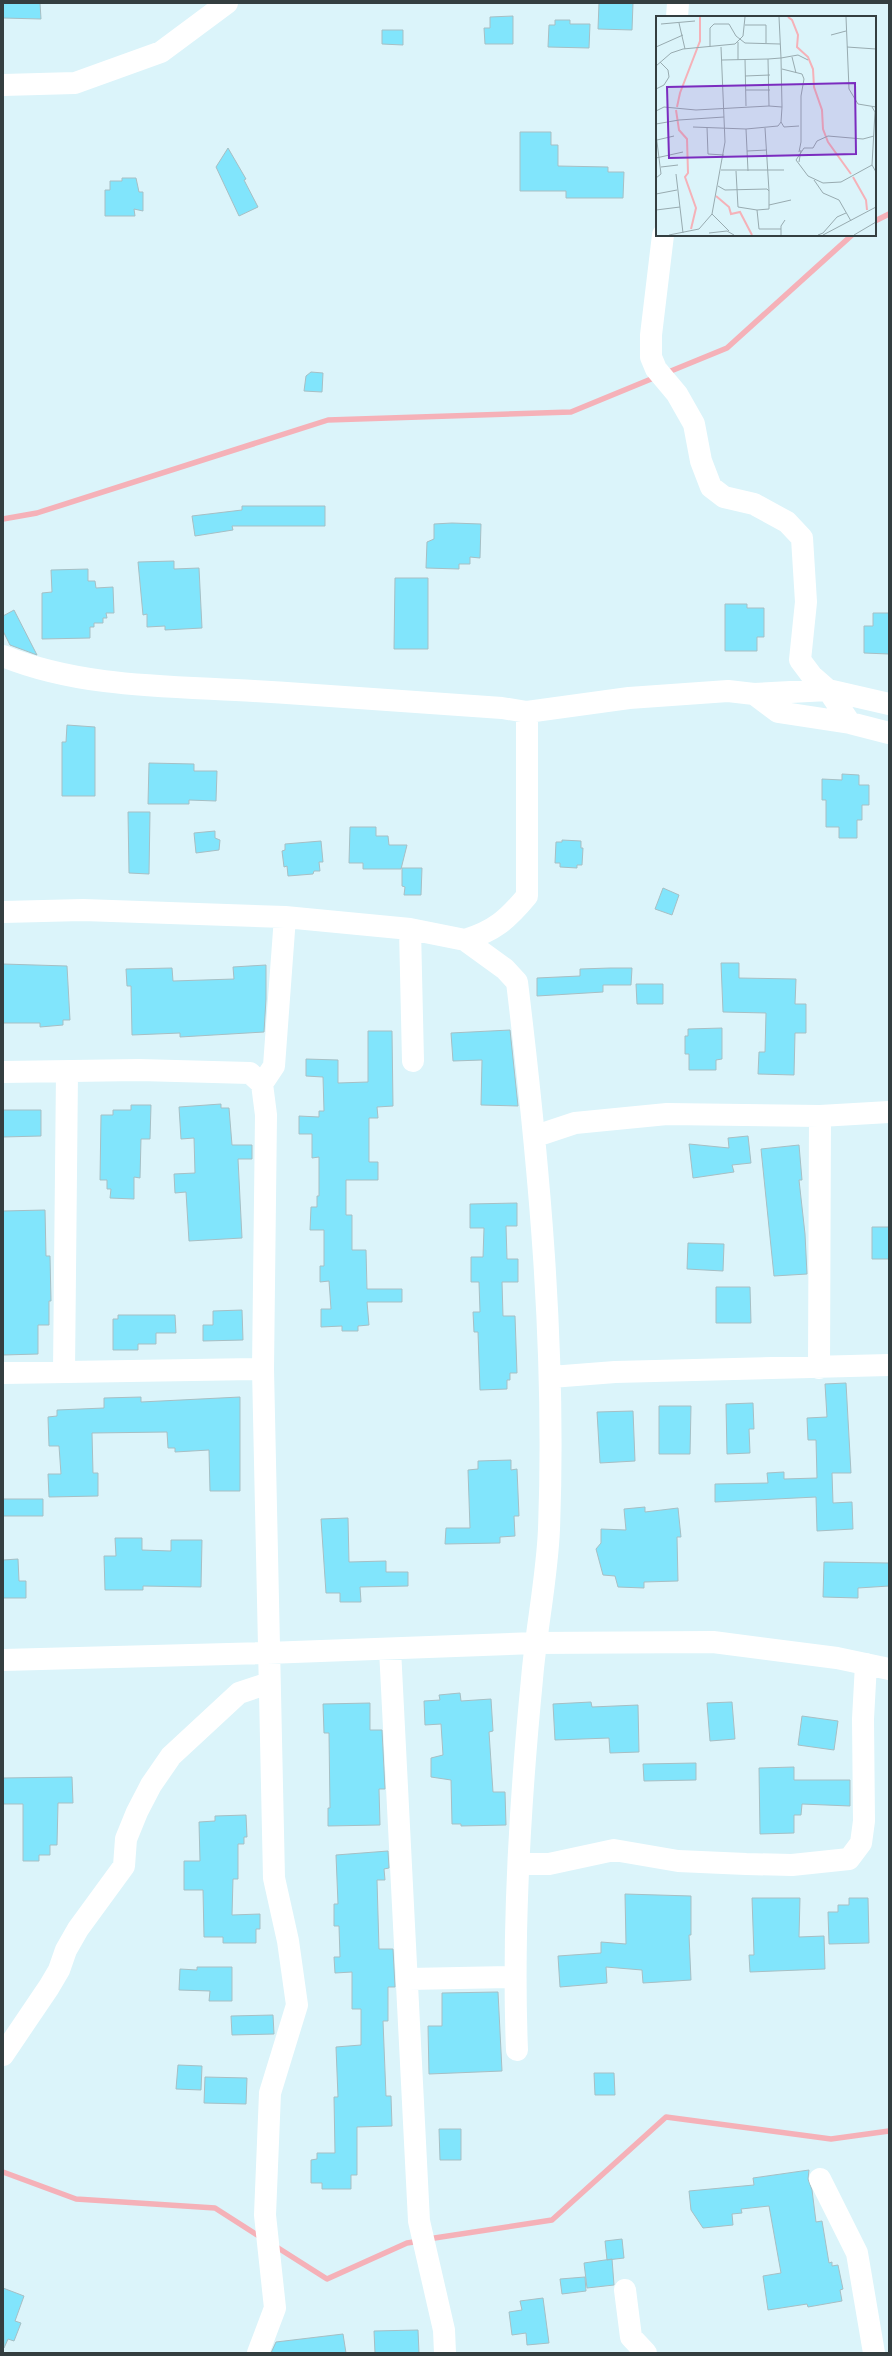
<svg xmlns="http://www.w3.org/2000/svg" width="892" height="2356" font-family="Cabin,sans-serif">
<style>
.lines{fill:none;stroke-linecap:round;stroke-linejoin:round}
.stream{stroke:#f5b1b8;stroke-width:5.5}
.building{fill:#81e5fc;stroke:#a7bfc4}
.minor{stroke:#fff;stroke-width:22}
.inset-river{fill:none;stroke:#f5b1b8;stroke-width:2}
.inset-road{fill:none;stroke:#98abb0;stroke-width:1}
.view{fill:#7b2cbf;fill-opacity:0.15;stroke:#7b2cbf;stroke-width:2}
.inset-edge{fill:none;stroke:#343e40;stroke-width:2}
</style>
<rect width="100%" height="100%" fill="#dbf4fa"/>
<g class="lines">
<!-- stream -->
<path class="stream" d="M 875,221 L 889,214
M 666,373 L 727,348 L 852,235
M 3,519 L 37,513 L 328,420 L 571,412 L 656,377
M 3,2172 L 76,2199 L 215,2208 L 262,2238
M 428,2239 L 552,2220 L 666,2117 L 831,2139 L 889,2131
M 275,2246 L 327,2279 L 407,2243 L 420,2241"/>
</g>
<!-- building -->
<path class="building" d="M 3,3 L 40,3 L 41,19 L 3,18 Z
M 599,3 L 633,3 L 632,30 L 598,29 Z
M 513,16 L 513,44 L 485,44 L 484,28 L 490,28 L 490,17 Z
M 555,20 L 570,20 L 570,24 L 590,24 L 589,48 L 548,47 L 549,25 L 555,25 Z
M 382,30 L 403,30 L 403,45 L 382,44 Z
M 520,132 L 551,132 L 551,145 L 558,145 L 558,166 L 608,167 L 608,172 L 624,172 L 623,198 L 566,198 L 566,191 L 520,191 Z
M 228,148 L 246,179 L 244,180 L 258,207 L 239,216 L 216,167 Z
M 122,178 L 136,178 L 139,192 L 143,192 L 143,211 L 134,209 L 135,216 L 105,216 L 105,190 L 110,190 L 110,181 L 122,181 Z
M 311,372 L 323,373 L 322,392 L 304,391 L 306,376 Z
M 242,506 L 325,506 L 325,526 L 232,526 L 233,530 L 195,536 L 192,516 L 242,510 Z
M 452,523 L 481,524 L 480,558 L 470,557 L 470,564 L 459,564 L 459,569 L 426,568 L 427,542 L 434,539 L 434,524 Z
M 174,561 L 174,569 L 199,568 L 202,628 L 165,630 L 165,626 L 147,627 L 147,614 L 143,615 L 138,562 Z
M 88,569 L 88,581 L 95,581 L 96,588 L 113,587 L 114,613 L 106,613 L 107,618 L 103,618 L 103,623 L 94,623 L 94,627 L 90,627 L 90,638 L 42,639 L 42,593 L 52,592 L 51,570 Z
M 395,578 L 428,578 L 428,649 L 394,649 Z
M 725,604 L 747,604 L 747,608 L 764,608 L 764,637 L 757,637 L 757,651 L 725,651 Z
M 14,610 L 37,655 L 10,645 L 3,631 L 3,616 Z
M 873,613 L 889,613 L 889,654 L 864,653 L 864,626 L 873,626 Z
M 67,725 L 95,727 L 95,796 L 62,796 L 62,742 L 66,742 Z
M 149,763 L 194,764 L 194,771 L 217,771 L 216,801 L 189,800 L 189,804 L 148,804 Z
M 842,774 L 859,775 L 859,785 L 869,785 L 869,805 L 862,805 L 862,820 L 857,820 L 857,838 L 839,838 L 839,827 L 826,827 L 826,800 L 822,800 L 822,779 L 842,780 Z
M 128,812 L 150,812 L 149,874 L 129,873 Z
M 350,827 L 376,827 L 376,836 L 388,836 L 389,845 L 407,845 L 401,869 L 363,869 L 363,863 L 349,863 Z
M 215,831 L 215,838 L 220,840 L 219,850 L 196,853 L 194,833 Z
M 562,840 L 581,841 L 581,848 L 583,848 L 582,865 L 577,865 L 577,868 L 560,867 L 560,863 L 555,863 L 556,842 L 562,842 Z
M 321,841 L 323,862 L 319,862 L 320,871 L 314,871 L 313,874 L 288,876 L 287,866 L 284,867 L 282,851 L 285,850 L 285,844 Z
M 402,868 L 422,868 L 421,895 L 404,895 L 405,887 L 402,886 Z
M 663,888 L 679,895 L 672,915 L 655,909 Z
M 721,963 L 739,963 L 739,978 L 796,979 L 795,1004 L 806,1004 L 806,1033 L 795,1033 L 794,1075 L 758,1074 L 759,1052 L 765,1052 L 766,1013 L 723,1012 Z
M 3,964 L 67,966 L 70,1020 L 63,1020 L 63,1025 L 40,1027 L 40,1023 L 3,1023 Z
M 266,965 L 266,999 L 264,1032 L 180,1037 L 180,1033 L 132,1035 L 131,986 L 127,986 L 126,969 L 172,968 L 173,981 L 234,979 L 233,967 Z
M 610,968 L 632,968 L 631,985 L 603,985 L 603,992 L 537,996 L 537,978 L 580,976 L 580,969 Z
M 636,984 L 663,984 L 663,1004 L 637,1004 Z
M 722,1028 L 722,1059 L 716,1060 L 716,1070 L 689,1070 L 689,1054 L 685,1054 L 685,1036 L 688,1036 L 688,1029 Z
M 510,1030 L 518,1106 L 481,1105 L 482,1060 L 453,1061 L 451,1033 Z
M 368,1031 L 392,1031 L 393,1106 L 377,1107 L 378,1118 L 369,1118 L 369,1162 L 378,1162 L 378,1180 L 346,1180 L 346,1215 L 352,1215 L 352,1250 L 366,1250 L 367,1289 L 402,1289 L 402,1302 L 367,1302 L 369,1325 L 358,1326 L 358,1331 L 342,1331 L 342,1326 L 321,1327 L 321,1309 L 331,1309 L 329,1281 L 320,1282 L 320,1266 L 324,1266 L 324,1230 L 310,1230 L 311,1207 L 317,1207 L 317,1196 L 319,1196 L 319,1157 L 312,1158 L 312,1134 L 299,1134 L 299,1116 L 319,1117 L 319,1111 L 324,1111 L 323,1077 L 306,1076 L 306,1059 L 338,1060 L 338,1083 L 368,1082 Z
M 221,1104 L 221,1108 L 229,1108 L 232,1145 L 252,1145 L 252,1159 L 238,1159 L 242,1238 L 189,1241 L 186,1192 L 175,1193 L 174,1174 L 195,1173 L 194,1138 L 181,1139 L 179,1107 Z
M 131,1105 L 151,1105 L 150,1139 L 141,1139 L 140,1178 L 134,1177 L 134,1199 L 110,1198 L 111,1189 L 107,1189 L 107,1180 L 100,1180 L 101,1115 L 113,1115 L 113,1110 L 131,1110 Z
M 3,1110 L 41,1110 L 41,1136 L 3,1137 Z
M 748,1136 L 751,1163 L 732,1165 L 734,1172 L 693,1178 L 689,1144 L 729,1148 L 728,1138 Z
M 799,1145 L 802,1180 L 799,1180 L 805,1234 L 807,1274 L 774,1276 L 761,1149 Z
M 517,1203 L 517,1226 L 506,1226 L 507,1259 L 518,1259 L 518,1282 L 502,1282 L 503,1316 L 515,1316 L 517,1373 L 510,1373 L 510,1380 L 507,1380 L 507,1389 L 480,1390 L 478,1332 L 474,1332 L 473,1312 L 480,1312 L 479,1282 L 471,1282 L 471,1257 L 483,1257 L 484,1228 L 470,1228 L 470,1204 Z
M 45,1210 L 46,1256 L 50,1256 L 51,1301 L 49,1301 L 49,1325 L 38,1325 L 38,1354 L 3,1355 L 3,1211 Z
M 872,1227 L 889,1227 L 889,1259 L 872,1259 Z
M 688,1243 L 724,1244 L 723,1271 L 687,1269 Z
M 716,1287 L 750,1287 L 751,1323 L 716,1323 Z
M 242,1310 L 243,1340 L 203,1341 L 203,1325 L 213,1325 L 213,1311 Z
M 118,1315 L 175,1315 L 176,1333 L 156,1333 L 156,1344 L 138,1344 L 138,1350 L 113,1350 L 113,1319 L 118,1319 Z
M 846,1383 L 851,1473 L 832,1473 L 833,1503 L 852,1502 L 853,1529 L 817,1531 L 816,1497 L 715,1502 L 715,1484 L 768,1483 L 767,1473 L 784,1472 L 784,1479 L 817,1478 L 816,1440 L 808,1440 L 807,1418 L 827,1417 L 825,1384 Z
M 141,1397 L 141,1402 L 240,1397 L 240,1491 L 210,1491 L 209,1450 L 175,1452 L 175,1448 L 168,1448 L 167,1432 L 92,1433 L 93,1473 L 98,1473 L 98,1496 L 49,1497 L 48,1474 L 61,1474 L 59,1446 L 49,1446 L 48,1417 L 57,1416 L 57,1410 L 104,1408 L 104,1398 Z
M 753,1403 L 754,1429 L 749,1429 L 750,1453 L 727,1454 L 726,1404 Z
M 659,1406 L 691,1406 L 690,1454 L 659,1454 Z
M 633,1411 L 635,1461 L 600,1463 L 597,1412 Z
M 511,1460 L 511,1470 L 517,1469 L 519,1516 L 514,1516 L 515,1536 L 500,1537 L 500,1543 L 445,1544 L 446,1528 L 470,1528 L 468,1470 L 478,1469 L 478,1461 Z
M 3,1499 L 43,1499 L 43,1516 L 3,1516 Z
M 645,1507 L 645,1512 L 678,1508 L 681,1537 L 677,1537 L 678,1581 L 644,1582 L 644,1588 L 618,1587 L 615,1576 L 603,1575 L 596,1549 L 601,1543 L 601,1529 L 626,1530 L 624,1509 Z
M 348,1518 L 349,1562 L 386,1561 L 386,1572 L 408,1572 L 408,1586 L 360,1587 L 361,1602 L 340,1602 L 340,1593 L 326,1593 L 321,1519 Z
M 115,1538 L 142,1538 L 142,1550 L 171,1551 L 171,1540 L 202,1540 L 201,1587 L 143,1586 L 143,1590 L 105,1590 L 104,1556 L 116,1556 Z
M 18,1559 L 19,1581 L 26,1581 L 26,1598 L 3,1598 L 3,1560 Z
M 824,1562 L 889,1563 L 889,1586 L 858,1588 L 858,1598 L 823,1597 Z
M 460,1693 L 461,1701 L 491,1699 L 493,1731 L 489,1732 L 493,1792 L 505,1792 L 506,1825 L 461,1826 L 461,1824 L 452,1824 L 451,1780 L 431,1777 L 431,1758 L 443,1755 L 441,1724 L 425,1725 L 424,1701 L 440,1700 L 439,1695 Z
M 591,1702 L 592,1707 L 638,1705 L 639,1752 L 610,1753 L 609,1738 L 555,1740 L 553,1704 Z
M 732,1702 L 735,1739 L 710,1741 L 707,1703 Z
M 370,1703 L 370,1730 L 382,1730 L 385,1789 L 379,1789 L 380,1825 L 328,1826 L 328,1808 L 330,1808 L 329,1733 L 324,1733 L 323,1704 Z
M 802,1716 L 838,1721 L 834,1750 L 798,1745 Z
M 696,1763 L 696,1780 L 644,1781 L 643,1764 Z
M 794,1767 L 794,1780 L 850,1780 L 850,1806 L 802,1804 L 801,1815 L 794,1815 L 794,1833 L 760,1834 L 759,1768 Z
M 72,1777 L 73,1803 L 58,1803 L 57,1845 L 50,1845 L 50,1855 L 39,1855 L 39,1861 L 23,1861 L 23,1804 L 3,1804 L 3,1778 Z
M 246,1815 L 247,1837 L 244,1837 L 244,1844 L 238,1844 L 238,1879 L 233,1879 L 232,1915 L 260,1914 L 260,1929 L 256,1929 L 256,1943 L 223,1943 L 223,1937 L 204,1937 L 203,1890 L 184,1890 L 184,1861 L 200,1861 L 199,1822 L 215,1821 L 215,1816 Z
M 388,1851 L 389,1868 L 384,1869 L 385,1880 L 377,1880 L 379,1949 L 393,1949 L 395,1987 L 388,1987 L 388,2021 L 383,2021 L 386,2096 L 391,2096 L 392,2126 L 357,2127 L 357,2175 L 351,2175 L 351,2189 L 322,2189 L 322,2183 L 311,2183 L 311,2160 L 317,2159 L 317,2153 L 335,2153 L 334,2097 L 338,2097 L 336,2047 L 361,2045 L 361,2009 L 352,2009 L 352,1972 L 335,1973 L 334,1957 L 340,1957 L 339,1926 L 334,1926 L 334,1904 L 338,1904 L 336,1855 Z
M 625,1894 L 691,1896 L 691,1935 L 689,1935 L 691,1980 L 643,1983 L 642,1970 L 606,1967 L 607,1983 L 560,1987 L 558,1956 L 601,1953 L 601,1942 L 626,1944 Z
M 752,1898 L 800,1898 L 799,1937 L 824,1936 L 825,1969 L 750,1972 L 749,1955 L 754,1955 Z
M 849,1898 L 868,1898 L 869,1943 L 829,1944 L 828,1912 L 838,1912 L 838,1905 L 849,1905 Z
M 197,1967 L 232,1967 L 232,2001 L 209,2001 L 210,1991 L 179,1990 L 180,1969 L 197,1970 Z
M 498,1992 L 502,2071 L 429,2074 L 428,2026 L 442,2026 L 442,1993 Z
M 273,2015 L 274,2034 L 232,2035 L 231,2016 Z
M 178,2065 L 202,2066 L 201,2090 L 176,2089 Z
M 594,2073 L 614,2073 L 615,2095 L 595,2095 Z
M 205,2077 L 247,2078 L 246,2104 L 204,2103 Z
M 439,2129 L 461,2129 L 461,2160 L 440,2160 Z
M 809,2170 L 808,2179 L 812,2190 L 816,2222 L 822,2221 L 829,2263 L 832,2262 L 832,2266 L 838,2265 L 843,2289 L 840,2290 L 842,2301 L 808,2307 L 807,2304 L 768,2310 L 763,2276 L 781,2273 L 769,2206 L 741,2209 L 742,2213 L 732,2214 L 733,2225 L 703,2228 L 691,2210 L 689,2191 L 754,2185 L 753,2178 Z
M 622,2239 L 624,2258 L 607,2260 L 605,2241 Z
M 612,2259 L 614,2285 L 587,2288 L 584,2263 Z
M 585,2277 L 586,2291 L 562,2294 L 560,2279 Z
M 3,2288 L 24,2296 L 15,2321 L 21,2323 L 14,2341 L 8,2339 L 4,2348 Z
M 543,2298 L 549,2343 L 527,2345 L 526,2333 L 512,2335 L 509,2312 L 522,2310 L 520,2301 Z
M 418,2330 L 419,2353 L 375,2353 L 374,2331 Z
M 343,2334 L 346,2353 L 271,2353 L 276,2342 Z"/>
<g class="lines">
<!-- minor -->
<path class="minor" d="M 677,17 L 678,3
M 3,85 L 75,83 L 161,52 L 227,3
M 663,235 L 651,335 L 651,357 L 656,369 L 677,394 L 694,424 L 701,461 L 711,487 L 724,497 L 754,504 L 787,522 L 802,538 L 806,602 L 800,660 L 812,676 L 828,690 L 850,723 L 889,733
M 3,656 C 82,688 170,686 254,691 C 337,696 420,703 502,708 L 527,712 L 629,698 L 728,691 L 754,694 L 778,712 L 850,723
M 754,694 L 828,690 L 889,704
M 3,912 L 83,910 L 285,917 L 410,929 L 465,940 L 505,969 L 517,982 C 539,1164 556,1346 549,1529 C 547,1578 536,1630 532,1679 C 520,1802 512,1927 517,2050
M 410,929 L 413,1061
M 465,940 C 494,931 507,920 527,896 L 527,712
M 3,1072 L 139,1070 L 250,1073 L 262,1084 L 266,1115 L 263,1369 L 274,1878 L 288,1941 L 297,2005 L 270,2093 L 265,2215 L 275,2308 L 258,2353
M 262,1084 L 274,1066 L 285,917
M 536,1136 L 575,1123 L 667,1114 L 820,1116 L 889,1112
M 819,1368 L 820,1116
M 64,1372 L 67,1072
M 3,1373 L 263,1369
M 551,1377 L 615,1372 L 889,1365
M 390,1649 L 419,2221 L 444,2330 L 445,2353
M 3,1660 L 267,1653 L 535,1643 L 713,1642 L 837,1658 L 889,1669
M 520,1864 L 549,1864 L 614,1850 L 678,1861 L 746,1864 L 792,1865 L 849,1859 L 861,1843 L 864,1821 L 863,1719 L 866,1664
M 408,1979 L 514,1977
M 3,2055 L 49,1987 L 59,1970 L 66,1950 L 78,1929 L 124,1866 L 126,1839 L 137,1812 L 151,1785 L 171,1756 L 239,1693 L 269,1683
M 820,2179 L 857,2253 L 874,2353
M 625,2290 L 631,2337 L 646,2353"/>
</g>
<!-- overview -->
<g transform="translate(656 16)">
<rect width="220" height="220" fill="#dbf4fa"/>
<path class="inset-river" d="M 132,1 L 136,4 L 142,19 L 141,31 L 152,41 L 157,53 L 158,71 L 166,94 L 167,113 L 172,126 L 195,158M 21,91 L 24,77 L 44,25 L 44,1M 20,94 L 23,114 L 31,123 L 32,157 L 29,161 L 40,192 L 35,213M 197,161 L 210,184 L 211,194M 60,180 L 73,191 L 75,198 L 84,196 L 96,219"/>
<path class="inset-road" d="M 190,1 L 193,73 L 202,88 L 220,91M 23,7 L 29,33M 5,8 L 39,5M 89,9 L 110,9 L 110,27M 175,19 L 190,15M 0,31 L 27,19M 54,31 L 54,12 L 58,8 L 73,8 L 80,20 L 89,27 L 124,28M 191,31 L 220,33M 136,41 L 140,57M 89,43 L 90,90M 112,43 L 125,42 L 123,1M 82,44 L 82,26M 0,50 L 15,37 L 27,33 L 79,28 L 87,20 L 89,1M 126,53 L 146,58 L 148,63 L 145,80 L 145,126 L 143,136M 89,60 L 114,59M 0,73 L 8,69 L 13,61 L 12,54 L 4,46M 90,74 L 114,74M 113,90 L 126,91M 216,91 L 219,96 L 216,149 L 220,156M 0,95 L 8,91 L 40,94 L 113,90 L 112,43 L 66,44M 125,106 L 128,111 L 143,110M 0,108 L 23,104 L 68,101M 37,111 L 90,113 L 122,110 L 125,106 L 126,91 L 125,42 L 142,39 L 152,44M 51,111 L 52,138 L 68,139M 109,112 L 113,175M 90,113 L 92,155M 0,118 L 5,158 L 0,162M 1,124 L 18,120M 91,135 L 111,134M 0,142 L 27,136M 143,146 L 145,134M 216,149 L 185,166 L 167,167 L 152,160 L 140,144 L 148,132 L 157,132 L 161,125 L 172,120 L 207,123 L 218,120M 5,151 L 22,149M 65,154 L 128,154M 80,155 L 82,191 L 101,194 L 103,213 L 125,213M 20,158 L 27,217M 158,164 L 167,177 L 183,184 L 195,205M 62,170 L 69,174 L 111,173 L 113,175 L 113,193 L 101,194M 0,178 L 21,174M 113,189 L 135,184M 0,194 L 24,191M 56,198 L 73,215M 53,217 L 71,215 L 78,219M 13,219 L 43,213 L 56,198 L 69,126 L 65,31M 125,219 L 125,210 L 129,204M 162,219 L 167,217 L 181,201 L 190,197M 167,219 L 220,191M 198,219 L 220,206"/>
<path class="view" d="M 199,67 L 200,138 L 13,142 L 11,71 Z"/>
<rect width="220" height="220" class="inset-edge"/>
</g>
<!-- border -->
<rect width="892" height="2356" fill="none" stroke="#343e40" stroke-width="8"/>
</svg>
